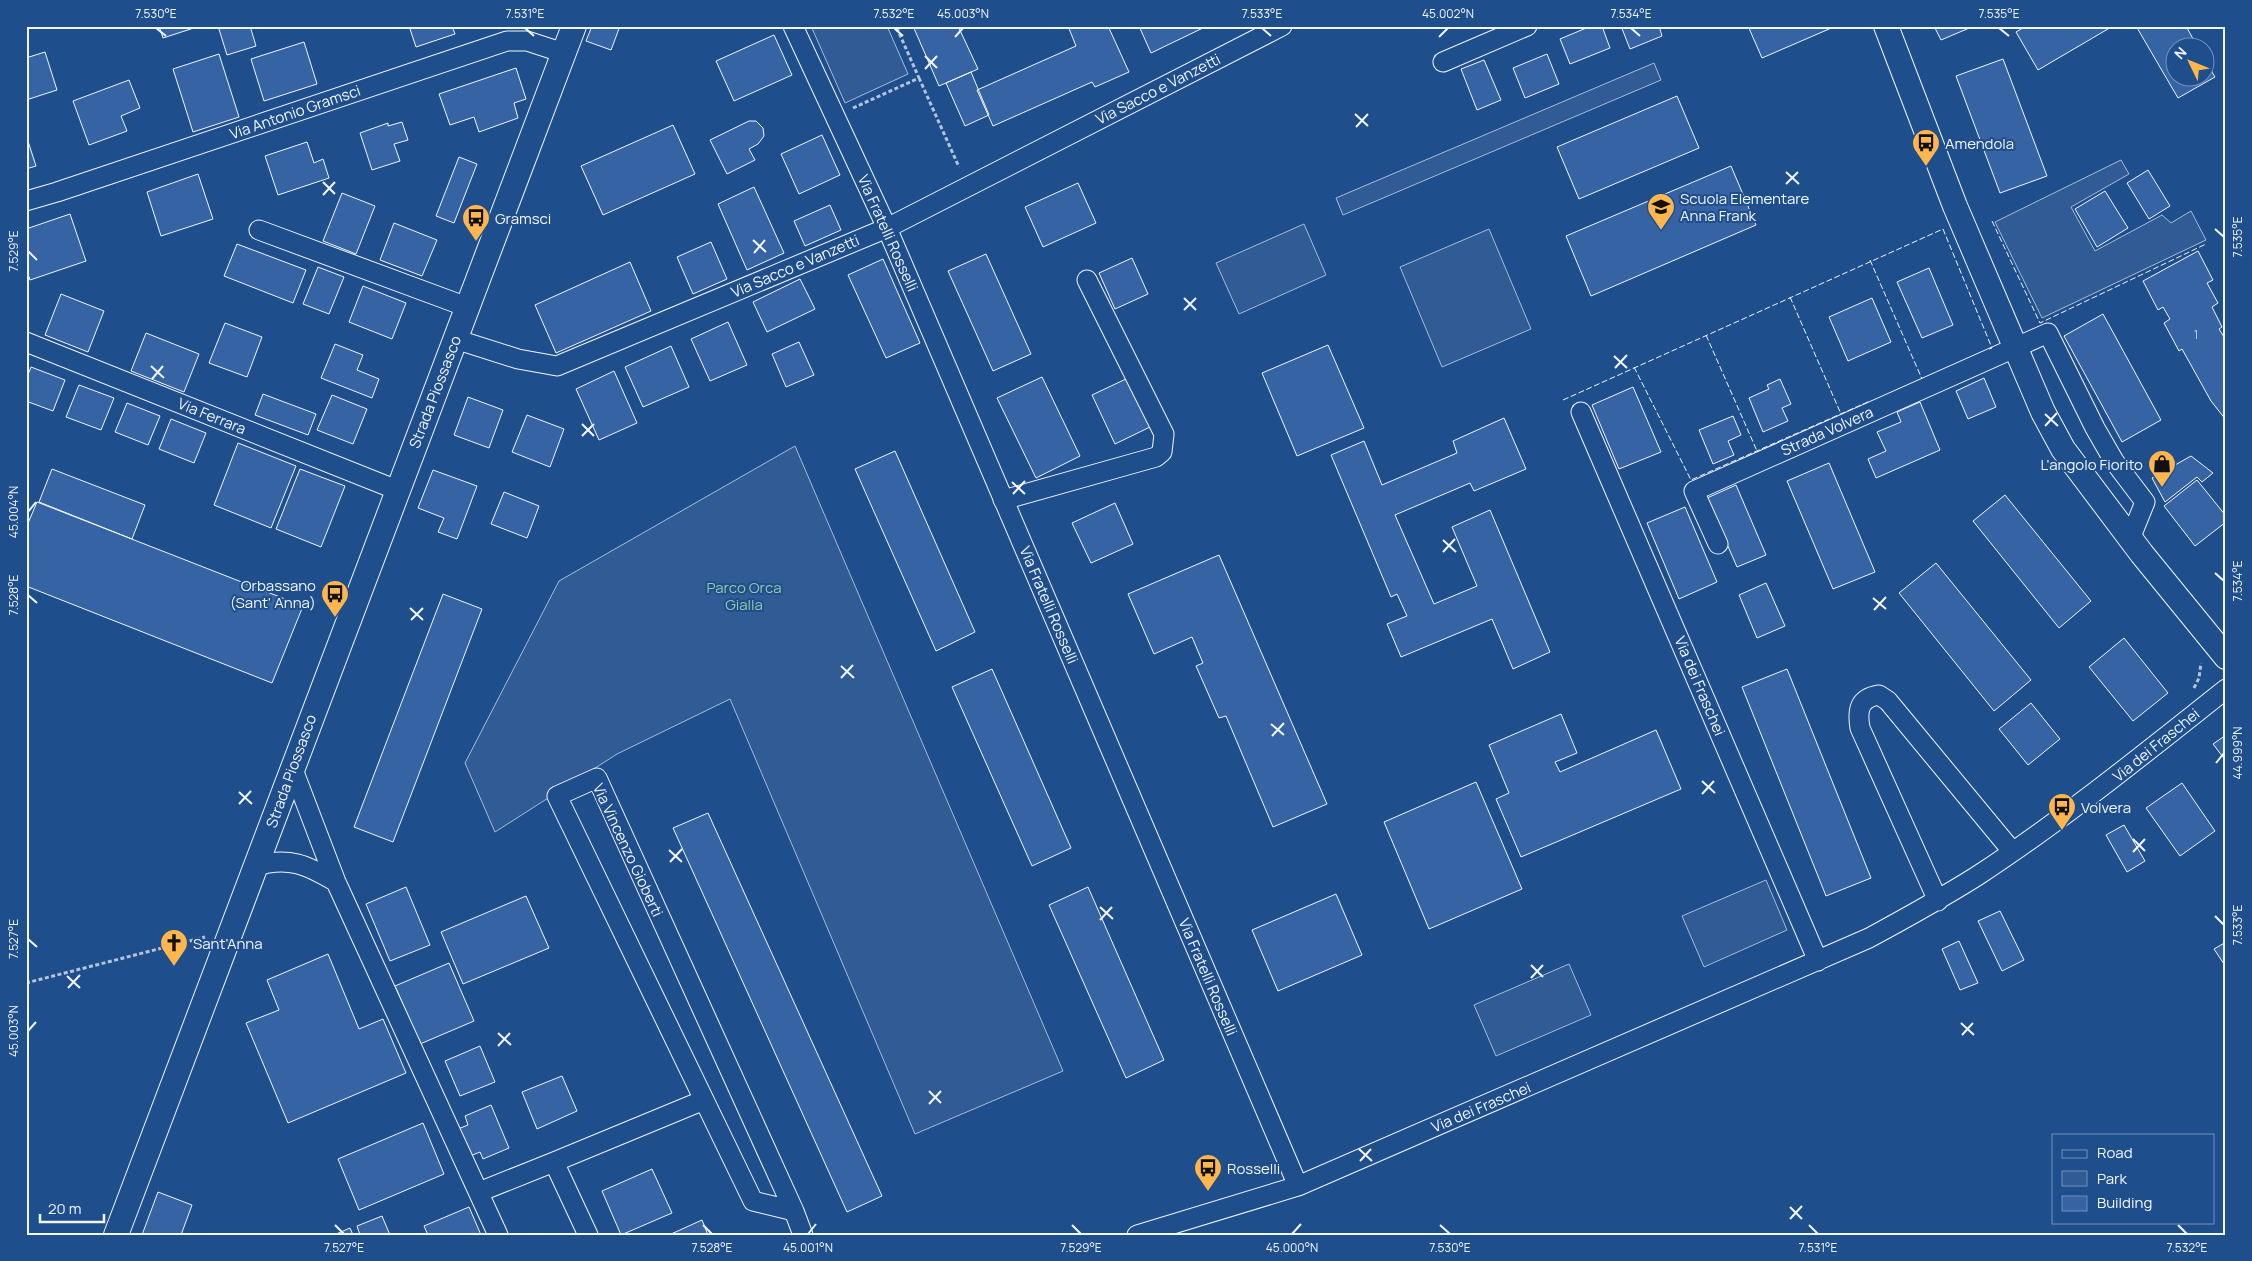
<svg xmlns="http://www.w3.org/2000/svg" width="2252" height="1261" font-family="Manrope,sans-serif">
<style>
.green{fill:#305b95;stroke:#a8bbd7}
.building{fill:#3563a3;stroke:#f2f6ff}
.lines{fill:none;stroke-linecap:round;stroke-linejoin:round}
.minor-casing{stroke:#f2f6ff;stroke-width:21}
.tertiary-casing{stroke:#f2f6ff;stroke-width:26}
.path{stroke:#b3c4dc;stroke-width:3;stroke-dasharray:4 2.5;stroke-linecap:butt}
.minor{stroke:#1f4e8c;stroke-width:19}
.tertiary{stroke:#1f4e8c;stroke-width:24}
.fence{stroke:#f2f6ff;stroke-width:1;stroke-dasharray:6 2.5;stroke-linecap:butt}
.ticks{fill:none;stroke:#f2f6ff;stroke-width:2}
.labels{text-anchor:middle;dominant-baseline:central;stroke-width:4;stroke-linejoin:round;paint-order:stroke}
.number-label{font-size:12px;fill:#c3d1e8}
.street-label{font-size:15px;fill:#f2f6ff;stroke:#1f4e8c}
.poi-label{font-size:15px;fill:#f2f6ff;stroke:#1f4e8c;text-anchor:start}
.park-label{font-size:15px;fill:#97c8a6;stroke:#1f4e8c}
.neatline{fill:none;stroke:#f2f6ff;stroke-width:2}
.ticks-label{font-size:12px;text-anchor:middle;fill:#f2f6ff}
</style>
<rect width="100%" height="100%" fill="#1f4e8c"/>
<!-- green -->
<path class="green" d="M 811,26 L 887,26 L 908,74 L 845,103 Z
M 1654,63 L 1661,80 L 1343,215 L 1336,198 Z
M 2121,160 L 2129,174 L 2071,207 L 2095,251 L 2162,215 L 2171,223 L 2191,211 L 2206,240 L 2042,318 L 1995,222 Z
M 1304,224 L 1326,275 L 1239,314 L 1216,263 Z
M 1489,229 L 1531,329 L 1442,367 L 1400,267 Z
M 795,446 L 1063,1071 L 915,1134 L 730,699 L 617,754 L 495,832 L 465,763 L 559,581 Z
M 1766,880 L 1787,930 L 1704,967 L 1682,916 Z
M 1569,964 L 1591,1015 L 1496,1056 L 1474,1005 Z"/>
<!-- building -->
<path class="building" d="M 159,26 L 200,26 L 163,38 Z
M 218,26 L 250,26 L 256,46 L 227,55 Z
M 409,26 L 452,26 L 455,34 L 416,47 Z
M 592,26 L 620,26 L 611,50 L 586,41 Z
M 913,26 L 958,26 L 978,69 L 939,86 Z
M 1068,26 L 1108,26 L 1129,72 L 1095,87 L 1092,82 L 993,126 L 977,90 L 1076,46 Z
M 1139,26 L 1207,26 L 1151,53 Z
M 1591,26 L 1602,26 L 1610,48 L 1570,64 L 1560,39 Z
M 1621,26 L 1659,26 L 1662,36 L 1630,49 Z
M 1748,26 L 1836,26 L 1762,58 Z
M 1934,26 L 1974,26 L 1941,40 Z
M 2026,26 L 2113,26 L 2038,70 L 2016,32 Z
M 2136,26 L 2186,26 L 2198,48 L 2174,48 L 2174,78 L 2204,78 L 2204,59 L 2215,77 L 2178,98 Z
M 774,35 L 792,75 L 734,101 L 716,61 Z
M 304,42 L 317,84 L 264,101 L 251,59 Z
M 45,52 L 57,90 L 26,100 L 26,58 Z
M 219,54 L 239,117 L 193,132 L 173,69 Z
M 1547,54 L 1559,84 L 1525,98 L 1513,68 Z
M 2003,59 L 2047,176 L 2000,193 L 1956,76 Z
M 1484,60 L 1501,100 L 1477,110 L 1461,69 Z
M 516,68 L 526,99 L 514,103 L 518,118 L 479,132 L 474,117 L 450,125 L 439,94 Z
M 971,72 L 989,115 L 965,126 L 946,83 Z
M 129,80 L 140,108 L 121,116 L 127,131 L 89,145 L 73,101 Z
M 1677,96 L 1699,148 L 1579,199 L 1557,147 Z
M 749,121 L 756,121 L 763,128 L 764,136 L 758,144 L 749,149 L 755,160 L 727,174 L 710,140 Z
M 402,122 L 408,140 L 394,144 L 400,161 L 372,170 L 360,133 L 388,123 L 388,126 Z
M 673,125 L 695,174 L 603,215 L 581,166 Z
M 26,135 L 36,166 L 26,169 Z
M 822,135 L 840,175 L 799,194 L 781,154 Z
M 307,142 L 314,163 L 323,159 L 329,178 L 278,195 L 265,156 Z
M 459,157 L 477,164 L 454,223 L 436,216 Z
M 1731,166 L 1756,225 L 1591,296 L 1566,236 Z
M 2148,170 L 2170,206 L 2149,219 L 2127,183 Z
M 198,174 L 213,219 L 161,236 L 147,192 Z
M 1078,183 L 1096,223 L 1043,247 L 1025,207 Z
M 754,187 L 784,253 L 747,270 L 718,204 Z
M 2105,191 L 2128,228 L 2097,247 L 2075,209 Z
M 342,193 L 375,206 L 356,254 L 323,241 Z
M 830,205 L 841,230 L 805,246 L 794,221 Z
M 70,214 L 86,261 L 30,280 L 26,268 L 26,229 Z
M 394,223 L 437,240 L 422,276 L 380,260 Z
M 711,242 L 727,279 L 693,294 L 677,257 Z
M 237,244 L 306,270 L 293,303 L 224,276 Z
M 2198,251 L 2213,280 L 2207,283 L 2218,303 L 2212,307 L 2222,327 L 2219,329 L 2226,340 L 2226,420 L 2211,401 L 2182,349 L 2179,351 L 2164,323 L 2170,319 L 2163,307 L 2158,310 L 2143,281 Z
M 986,254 L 1031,354 L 993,371 L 948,271 Z
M 1132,258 L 1148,294 L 1115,309 L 1099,273 Z
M 883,259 L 920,343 L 886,358 L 848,275 Z
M 630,262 L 651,311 L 556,353 L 535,305 Z
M 318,267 L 344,277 L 329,314 L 303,304 Z
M 1929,268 L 1953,325 L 1922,338 L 1897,282 Z
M 800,279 L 815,309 L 767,332 L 753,302 Z
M 363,286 L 406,303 L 392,339 L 349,322 Z
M 61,294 L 104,311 L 88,352 L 45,335 Z
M 1872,298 L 1891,342 L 1848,361 L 1829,317 Z
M 2103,314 L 2161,420 L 2122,442 L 2064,336 Z
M 728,322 L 747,365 L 710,381 L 691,339 Z
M 225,323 L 262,337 L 247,377 L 209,363 Z
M 146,333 L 199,354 L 184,392 L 131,371 Z
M 799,342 L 814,375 L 786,387 L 772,354 Z
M 335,344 L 363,355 L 357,370 L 379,379 L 372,398 L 321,378 Z
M 1328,345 L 1364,428 L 1297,456 L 1262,373 Z
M 671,346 L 689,387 L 643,407 L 625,367 Z
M 31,367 L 65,380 L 53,411 L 26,401 L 26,380 Z
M 614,371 L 637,423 L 599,440 L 576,389 Z
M 1042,377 L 1080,456 L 1036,478 L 997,398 Z
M 1128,378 L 1150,427 L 1115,444 L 1092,395 Z
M 1984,378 L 1996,407 L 1968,419 L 1956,391 Z
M 1780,379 L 1791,404 L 1782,408 L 1788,421 L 1763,432 L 1749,398 L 1769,389 L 1767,385 Z
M 79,385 L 114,398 L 101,430 L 66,417 Z
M 1633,387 L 1661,452 L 1619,469 L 1592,405 Z
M 263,394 L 316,414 L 308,435 L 255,415 Z
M 332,395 L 367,409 L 353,444 L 317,430 Z
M 468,397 L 503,410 L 489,448 L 454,435 Z
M 1920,402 L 1940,450 L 1876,478 L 1868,459 L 1886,451 L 1877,432 L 1901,422 L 1897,412 Z
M 127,403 L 160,416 L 148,445 L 115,432 Z
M 527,415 L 564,429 L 550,467 L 512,452 Z
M 1733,416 L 1741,435 L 1728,441 L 1734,455 L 1713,464 L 1699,430 Z
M 1504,418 L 1526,469 L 1474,491 L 1470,483 L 1395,515 L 1434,604 L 1477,586 L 1452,527 L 1490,510 L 1550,652 L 1513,669 L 1492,619 L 1401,657 L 1387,624 L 1407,616 L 1397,594 L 1391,597 L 1331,455 L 1364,441 L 1382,485 L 1457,453 L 1453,441 Z
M 171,419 L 206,433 L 194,463 L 159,449 Z
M 238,443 L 296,466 L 271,528 L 214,505 Z
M 895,451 L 975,632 L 936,651 L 855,469 Z
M 2191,456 L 2213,473 L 2202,482 L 2197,477 L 2165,502 L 2152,478 Z
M 1829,463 L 1875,572 L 1833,589 L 1787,481 Z
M 52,469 L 145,505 L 132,539 L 39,502 Z
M 300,469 L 345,486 L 321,547 L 276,529 Z
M 433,470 L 477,486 L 457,539 L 438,532 L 444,518 L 418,508 Z
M 2197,480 L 2226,516 L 2226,522 L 2195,546 L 2164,506 Z
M 1736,485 L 1766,555 L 1737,567 L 1707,498 Z
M 504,492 L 539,506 L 527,538 L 491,524 Z
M 2005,495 L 2091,601 L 2059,628 L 1973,521 Z
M 37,502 L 303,606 L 272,683 L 26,586 L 26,528 Z
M 1115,503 L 1133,544 L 1091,563 L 1072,523 Z
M 1685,507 L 1717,582 L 1679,599 L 1647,523 Z
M 1219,555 L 1327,804 L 1273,827 L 1226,716 L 1219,718 L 1196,666 L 1203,663 L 1192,637 L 1154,654 L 1128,594 Z
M 1936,563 L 2031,680 L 1994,711 L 1899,593 Z
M 1766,583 L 1785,626 L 1757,638 L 1739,595 Z
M 443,594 L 482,609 L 393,842 L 354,827 Z
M 2124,638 L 2168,693 L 2133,721 L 2089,667 Z
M 992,669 L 1071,848 L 1032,866 L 952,687 Z
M 1787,669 L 1871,878 L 1826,896 L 1742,687 Z
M 2031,703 L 2060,739 L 2028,765 L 1999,729 Z
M 1561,714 L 1577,753 L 1555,762 L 1560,772 L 1656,730 L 1681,789 L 1521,857 L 1496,799 L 1509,793 L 1489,745 Z
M 2226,735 L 2226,761 L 2213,744 Z
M 1476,782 L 1522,889 L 1429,929 L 1384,822 Z
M 2182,783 L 2215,831 L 2180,856 L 2146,808 Z
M 708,813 L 882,1196 L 847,1212 L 673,828 Z
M 2124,825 L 2145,861 L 2127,872 L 2106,835 Z
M 406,887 L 430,945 L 390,961 L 366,904 Z
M 1088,887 L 1164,1060 L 1126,1078 L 1049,905 Z
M 1336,894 L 1362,955 L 1278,991 L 1252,930 Z
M 526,896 L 549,948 L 463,984 L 441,932 Z
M 2000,911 L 2024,960 L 2002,971 L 1978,921 Z
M 1959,941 L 1978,983 L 1960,990 L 1942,949 Z
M 2226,942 L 2226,967 L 2214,949 Z
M 328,954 L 359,1029 L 383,1019 L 406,1073 L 288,1123 L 246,1023 L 279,1010 L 267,980 Z
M 449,963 L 474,1021 L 420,1044 L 395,986 Z
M 480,1046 L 495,1082 L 460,1096 L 445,1061 Z
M 562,1076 L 577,1111 L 537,1129 L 522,1092 Z
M 491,1105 L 509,1148 L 483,1159 L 480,1152 L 470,1156 L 458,1129 L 468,1125 L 465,1116 Z
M 423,1123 L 444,1174 L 359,1210 L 338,1159 Z
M 652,1169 L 672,1213 L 621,1235 L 602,1191 Z
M 158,1192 L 192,1205 L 181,1235 L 142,1235 Z
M 469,1207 L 481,1235 L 428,1235 L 424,1226 Z
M 382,1216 L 390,1235 L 360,1235 L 357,1226 Z
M 702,1220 L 708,1235 L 669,1235 Z
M 350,1228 L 353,1235 L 334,1235 Z"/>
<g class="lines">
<defs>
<path id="minor" d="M 793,26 L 887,228 L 1298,1186
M 1443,62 L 1527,26
M 26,201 L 57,192 L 507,41 L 527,41 L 564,53
M 259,230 L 467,307
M 455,339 L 518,359 L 557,366 L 887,228 L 1282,26
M 26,342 L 397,490
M 1581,412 L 1818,961
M 1003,500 L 1156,457 L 1162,452 L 1164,434 L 1087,280
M 1718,544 L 1694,491 L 2048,333 L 2095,428 L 2114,461 L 2145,502 L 2130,539
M 292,767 L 336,882 L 498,1235
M 255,866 C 289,856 307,865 336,882
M 1938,901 L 1860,728 C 1857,710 1859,698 1879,695 L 1888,701 L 2012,851
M 554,1162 L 704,1100
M 479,1192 L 554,1162 L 588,1235
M 794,1211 L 753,1201 L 557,796 L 597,778 L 794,1211 L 803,1235
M 1137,1235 L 1298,1186 L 1869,938 C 1906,918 1942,898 1977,876 C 2064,819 2145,753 2226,689"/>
<path id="tertiary" d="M 1886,26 L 1955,206 L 2043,412 L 2063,449 L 2142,554 L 2226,657
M 116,1235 L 574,26"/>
</defs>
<!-- minor casing -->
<use href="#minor" class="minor-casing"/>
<!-- tertiary casing -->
<use href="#tertiary" class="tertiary-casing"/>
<!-- path -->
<path class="path" d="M 919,78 L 959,167
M 853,108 L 919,78 L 896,26
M 2194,688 L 2199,678 L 2201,663
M 26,983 L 205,937"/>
<!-- minor -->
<use href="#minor" class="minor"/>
<!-- tertiary -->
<use href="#tertiary" class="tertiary"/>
<!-- fence -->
<path class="fence" d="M 1992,221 L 2040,323 L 2206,244
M 1870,260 L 1922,379
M 1790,297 L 1841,414
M 1706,335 L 1757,451
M 1634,367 L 1691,480 L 1870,401
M 1563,400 L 1943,229 L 1992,348 L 1989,349"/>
</g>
<!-- ticks -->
<path class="ticks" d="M 156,28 L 166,36M 525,28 L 534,36M 894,28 L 903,36M 1262,28 L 1271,36M 1631,28 L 1640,36M 1999,28 L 2009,36M 955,37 L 963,28M 1439,37 L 1448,28M 925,56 L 937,68M 925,69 L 937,56M 1355,114 L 1368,126M 1356,127 L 1368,114M 1786,172 L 1799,184M 323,182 L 335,194M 1786,184 L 1798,172M 323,195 L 335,182M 2215,229 L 2224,237M 753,240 L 766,252M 28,251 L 37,260M 754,253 L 765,240M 1184,298 L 1196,310M 1184,310 L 1196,298M 1614,356 L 1627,368M 151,366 L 164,378M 1615,368 L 1627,355M 152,379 L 163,366M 2045,414 L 2058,426M 582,424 L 594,436M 2045,426 L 2057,413M 582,436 L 594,424M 1012,482 L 1025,494M 1013,494 L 1025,481M 28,512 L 36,502M 1443,540 L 1456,552M 1443,552 L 1455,539M 2215,573 L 2224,581M 28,595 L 37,603M 1873,598 L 1886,609M 410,608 L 423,620M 1874,610 L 1886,597M 411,620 L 423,608M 841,666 L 854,678M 841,678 L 853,665M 1271,724 L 1284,735M 1272,736 L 1284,723M 2216,763 L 2224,753M 1702,781 L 1715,793M 239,792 L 252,804M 1702,794 L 1714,781M 239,804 L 251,791M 2133,839 L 2145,851M 669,850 L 682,862M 2133,852 L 2145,839M 670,862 L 682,849M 1100,907 L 1113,919M 2215,916 L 2224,925M 1100,920 L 1112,907M 28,939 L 37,947M 1531,965 L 1543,977M 67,976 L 80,988M 1531,978 L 1543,965M 68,988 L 80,975M 1961,1023 L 1974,1035M 28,1031 L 36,1022M 498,1033 L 511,1045M 1962,1035 L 1973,1023M 498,1046 L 510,1033M 929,1091 L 941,1103M 929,1104 L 941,1091M 1359,1149 L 1372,1161M 1360,1161 L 1371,1149M 1790,1207 L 1802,1219M 1790,1219 L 1802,1206M 335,1225 L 344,1234M 703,1225 L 712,1234M 1072,1225 L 1081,1234M 1440,1225 L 1450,1234M 1809,1225 L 1818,1234M 2178,1225 L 2187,1234M 808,1234 L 816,1224M 1292,1234 L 1301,1224"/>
<!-- icons -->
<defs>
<symbol id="bus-pin" viewBox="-11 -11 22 30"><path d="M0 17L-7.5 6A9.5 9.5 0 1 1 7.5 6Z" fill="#ffb74d" stroke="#1f4e8c"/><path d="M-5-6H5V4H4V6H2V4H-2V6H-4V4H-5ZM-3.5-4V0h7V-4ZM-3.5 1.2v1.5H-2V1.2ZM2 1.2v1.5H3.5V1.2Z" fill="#111"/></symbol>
<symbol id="school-pin" viewBox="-11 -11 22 30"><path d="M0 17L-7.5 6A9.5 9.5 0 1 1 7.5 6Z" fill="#ffb74d" stroke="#1f4e8c"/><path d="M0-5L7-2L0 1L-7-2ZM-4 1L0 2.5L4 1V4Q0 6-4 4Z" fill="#111"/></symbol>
<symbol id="shop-pin" viewBox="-11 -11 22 30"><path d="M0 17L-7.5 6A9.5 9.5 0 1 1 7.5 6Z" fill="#ffb74d" stroke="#1f4e8c"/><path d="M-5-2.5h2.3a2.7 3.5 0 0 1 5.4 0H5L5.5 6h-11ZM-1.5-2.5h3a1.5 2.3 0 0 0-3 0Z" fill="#111"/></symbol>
<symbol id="church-pin" viewBox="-11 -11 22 30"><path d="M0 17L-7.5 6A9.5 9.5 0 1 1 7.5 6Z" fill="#ffb74d" stroke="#1f4e8c"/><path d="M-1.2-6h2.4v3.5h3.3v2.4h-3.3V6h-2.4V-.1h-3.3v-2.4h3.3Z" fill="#111"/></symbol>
</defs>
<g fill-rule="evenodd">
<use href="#bus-pin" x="1910" y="127" width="32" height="43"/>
<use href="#school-pin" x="1645" y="191" width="32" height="43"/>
<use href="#bus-pin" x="460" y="202" width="32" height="43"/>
<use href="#shop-pin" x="2146" y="448" width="32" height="43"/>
<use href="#bus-pin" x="319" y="578" width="32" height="43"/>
<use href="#bus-pin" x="2046" y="791" width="32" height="43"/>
<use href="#church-pin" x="158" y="927" width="32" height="43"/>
<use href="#bus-pin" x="1192" y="1152" width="32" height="43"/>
</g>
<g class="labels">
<!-- number labels -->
<g class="number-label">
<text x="2196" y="334">1</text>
</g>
<!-- street labels -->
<g class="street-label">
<text transform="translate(1158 89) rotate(-27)">Via Sacco e Vanzetti</text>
<text transform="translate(295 112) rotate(-19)">Via Antonio Gramsci</text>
<text transform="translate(888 233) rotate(66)">Via Fratelli Rosselli</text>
<text transform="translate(795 266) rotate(-23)">Via Sacco e Vanzetti</text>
<text transform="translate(435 392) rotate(-69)">Strada Piossasco</text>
<text transform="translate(212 416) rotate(22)">Via Ferrara</text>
<text transform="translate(1827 431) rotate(-24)">Strada Volvera</text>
<text transform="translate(1049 605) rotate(67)">Via Fratelli Rosselli</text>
<text transform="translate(1700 686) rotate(67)">Via dei Fraschei</text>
<text transform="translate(2156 745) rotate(-39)">Via dei Fraschei</text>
<text transform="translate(291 771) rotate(-70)">Strada Piossasco</text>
<text transform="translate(628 850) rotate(65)">Via Vincenzo Gioberti</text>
<text transform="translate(1208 977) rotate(67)">Via Fratelli Rosselli</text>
<text transform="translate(1481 1107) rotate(-23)">Via dei Fraschei</text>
</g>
<!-- poi labels -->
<g class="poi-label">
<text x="1945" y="143">Amendola</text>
<text x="1680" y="198">Scuola Elementare<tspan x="1680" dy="17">Anna Frank</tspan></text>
<text x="495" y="218">Gramsci</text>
<text x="2143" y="464" text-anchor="end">L'angolo Fiorito</text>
<text x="316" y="585" text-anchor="end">Orbassano<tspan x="316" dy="17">(Sant' Anna)</tspan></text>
<text x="2081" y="807">Volvera</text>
<text x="193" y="943">Sant'Anna</text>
<text x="1227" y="1168">Rosselli</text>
</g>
<!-- park labels -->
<g class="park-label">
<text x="744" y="587">Parco Orca<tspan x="744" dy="17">Gialla</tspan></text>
</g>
</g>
<!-- border -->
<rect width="2252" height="1261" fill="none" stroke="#1f4e8c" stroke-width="55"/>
<!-- legend -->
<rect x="2052" y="1134" width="162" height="90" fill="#1f4e8c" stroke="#7391ba"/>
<rect x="2062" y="1150" width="25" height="8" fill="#1f4e8c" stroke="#7391ba"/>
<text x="2097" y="1158" font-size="15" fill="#f2f6ff">Road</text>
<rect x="2062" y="1171" width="25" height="15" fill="#305b95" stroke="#7391ba"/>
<text x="2097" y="1184" font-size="15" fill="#f2f6ff">Park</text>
<rect x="2062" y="1196" width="25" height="15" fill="#3563a3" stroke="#7391ba"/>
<text x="2097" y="1208" font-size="15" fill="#f2f6ff">Building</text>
<!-- north arrow -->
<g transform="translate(2190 62) rotate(313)"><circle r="24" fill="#1f4e8c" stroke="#7391ba"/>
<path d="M0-4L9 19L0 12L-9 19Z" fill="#ffb74d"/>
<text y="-8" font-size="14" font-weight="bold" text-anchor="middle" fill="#f2f6ff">N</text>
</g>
<!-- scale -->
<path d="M40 1214v8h64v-8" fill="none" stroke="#f2f6ff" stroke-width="2.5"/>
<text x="48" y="1214" font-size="15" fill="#f2f6ff" stroke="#1f4e8c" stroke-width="4" paint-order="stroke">20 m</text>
<rect x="28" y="28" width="2196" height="1206" class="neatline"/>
<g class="ticks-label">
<text x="156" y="18">7.530°E</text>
<text x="525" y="18">7.531°E</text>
<text x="894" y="18">7.532°E</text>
<text x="963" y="18">45.003°N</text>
<text x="1262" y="18">7.533°E</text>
<text x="1448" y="18">45.002°N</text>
<text x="1631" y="18">7.534°E</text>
<text x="1999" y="18">7.535°E</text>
<text transform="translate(2238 237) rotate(-90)" y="4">7.535°E</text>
<text transform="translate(14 251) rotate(-90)" y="4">7.529°E</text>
<text transform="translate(14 512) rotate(-90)" y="4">45.004°N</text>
<text transform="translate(2238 581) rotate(-90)" y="4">7.534°E</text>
<text transform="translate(14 595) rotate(-90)" y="4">7.528°E</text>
<text transform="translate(2238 753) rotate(-90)" y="4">44.999°N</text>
<text transform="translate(2238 925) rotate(-90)" y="4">7.533°E</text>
<text transform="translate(14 939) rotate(-90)" y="4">7.527°E</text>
<text transform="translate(14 1031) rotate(-90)" y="4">45.003°N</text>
<text x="344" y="1252">7.527°E</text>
<text x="712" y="1252">7.528°E</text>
<text x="808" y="1252">45.001°N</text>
<text x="1081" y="1252">7.529°E</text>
<text x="1292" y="1252">45.000°N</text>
<text x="1450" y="1252">7.530°E</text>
<text x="1818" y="1252">7.531°E</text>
<text x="2187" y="1252">7.532°E</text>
</g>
</svg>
